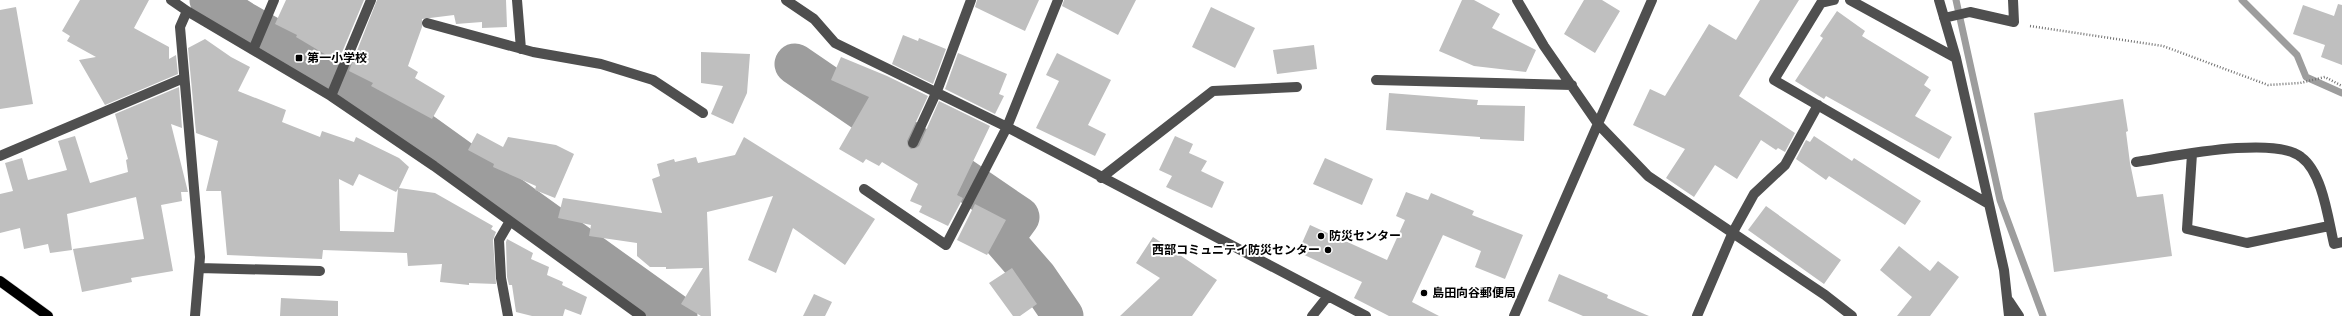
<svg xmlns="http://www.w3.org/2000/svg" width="2342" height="316" font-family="Jost,'Noto Sans JP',sans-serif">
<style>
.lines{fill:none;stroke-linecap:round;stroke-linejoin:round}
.stream{stroke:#9d9d9d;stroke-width:7}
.river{stroke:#9d9d9d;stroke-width:41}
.building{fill:#bfbfbf;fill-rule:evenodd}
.major-casing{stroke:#dbdbdb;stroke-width:11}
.path{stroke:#717171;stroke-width:2.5;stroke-dasharray:1 2;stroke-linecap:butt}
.minor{stroke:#4f4f4f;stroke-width:10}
.major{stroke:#000;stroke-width:10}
.poi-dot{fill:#000;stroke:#fff;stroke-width:1.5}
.labels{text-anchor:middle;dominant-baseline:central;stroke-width:4;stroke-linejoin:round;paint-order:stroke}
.poi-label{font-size:12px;font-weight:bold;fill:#000;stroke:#fff;text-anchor:start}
</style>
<rect width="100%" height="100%" fill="#fff"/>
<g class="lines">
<!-- stream -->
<path class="stream" d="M 1956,0 L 2000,200 L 2043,316
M 2242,0 L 2297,55 L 2306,77 L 2342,93"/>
<!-- river -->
<path class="river" d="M 210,0 L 242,21 L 362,90 L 677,316
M 795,64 L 1019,217 L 1003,239 L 1037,278 L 1063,316"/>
</g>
<!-- building -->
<path class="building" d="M 80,0 L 149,0 L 134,28 L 169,47 L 169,59 L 176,55 L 178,74 L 105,105 L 79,60 L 96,57 L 67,41 L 70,36 L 62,31 Z
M 286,0 L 364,0 L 338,62 L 296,37 L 297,35 L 275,24 Z
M 377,0 L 506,0 L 507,27 L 482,28 L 482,22 L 456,24 L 454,15 L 422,19 L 422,27 L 408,66 L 418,72 L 415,78 L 445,96 L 432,119 L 371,86 L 373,83 L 349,71 Z
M 977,0 L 1039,0 L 1025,31 L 975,7 Z
M 1064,0 L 1136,0 L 1118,35 L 1062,6 Z
M 1462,0 L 1474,0 L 1500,14 L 1492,28 L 1536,50 L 1526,72 L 1474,66 L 1439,51 Z
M 1584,0 L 1602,0 L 1620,11 L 1595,53 L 1564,34 Z
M 1760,0 L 1799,0 L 1739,96 L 1795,133 L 1785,152 L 1778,148 L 1776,150 L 1761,140 L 1737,179 L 1715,165 L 1694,197 L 1666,178 L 1685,149 L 1633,125 L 1650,89 L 1665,96 L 1709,24 L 1736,40 Z
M 2338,4 L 2342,5 L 2342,65 L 2321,57 L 2325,45 L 2293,34 L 2303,5 L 2334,16 Z
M 16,7 L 33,104 L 0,109 L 0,10 Z
M 1211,7 L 1255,28 L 1235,68 L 1192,47 Z
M 1837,11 L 1865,31 L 1862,36 L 1929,77 L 1924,85 L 1931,90 L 1915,116 L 1952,137 L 1939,159 L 1826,96 L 1824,99 L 1795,81 L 1823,38 L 1820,36 Z
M 903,35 L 918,41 L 919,38 L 946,49 L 933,84 L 892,64 Z
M 205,39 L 231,57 L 250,67 L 238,91 L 286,110 L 282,122 L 320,137 L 322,131 L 354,142 L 356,137 L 399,158 L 409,167 L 399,188 L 435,193 L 493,226 L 491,229 L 496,232 L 493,240 L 496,284 L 469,283 L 469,285 L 440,282 L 442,264 L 408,266 L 407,253 L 323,250 L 322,259 L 227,255 L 221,191 L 206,191 L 218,141 L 196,133 L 188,48 ZM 359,174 L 396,192 L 398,189 L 394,232 L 340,231 L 339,179 L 353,186 Z
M 1314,45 L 1317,69 L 1277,74 L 1273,50 Z
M 701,52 L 750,54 L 747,93 L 733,124 L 711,114 L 723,86 L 701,83 Z
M 958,53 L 1007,74 L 999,94 L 1004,96 L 995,114 L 945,89 Z
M 1057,53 L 1111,80 L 1088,125 L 1106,134 L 1095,156 L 1036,128 L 1059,81 L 1046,75 Z
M 841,57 L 887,76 L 928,96 L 907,141 L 908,146 L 911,149 L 916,148 L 919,146 L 939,101 L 990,126 L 957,195 L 963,198 L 948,226 L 919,212 L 922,206 L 910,201 L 918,184 L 882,162 L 879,166 L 866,159 L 863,163 L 839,149 L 869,97 L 831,80 Z
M 179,87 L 182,128 L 171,124 L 188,192 L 181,192 L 182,201 L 161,205 L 173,271 L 131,278 L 132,282 L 82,292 L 73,249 L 144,239 L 136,197 L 67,214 L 72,250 L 50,253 L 48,244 L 24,249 L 20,228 L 0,233 L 0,194 L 13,191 L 5,163 L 22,158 L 28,180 L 67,170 L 58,141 L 75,136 L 90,183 L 128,172 L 126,160 L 128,159 L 115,114 Z
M 1389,93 L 1478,100 L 1477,105 L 1525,106 L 1524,141 L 1480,139 L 1480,137 L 1386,130 Z
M 2123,99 L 2128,131 L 2126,132 L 2130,163 L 2137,197 L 2163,194 L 2172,256 L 2054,272 L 2034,113 Z
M 477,133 L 503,147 L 508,137 L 556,145 L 574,154 L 555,198 L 535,190 L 536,186 L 493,167 L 494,164 L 468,150 Z
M 1175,136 L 1193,144 L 1189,153 L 1207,161 L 1201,171 L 1224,182 L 1212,208 L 1166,187 L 1172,176 L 1159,170 Z
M 1814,136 L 1852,161 L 1854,158 L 1921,201 L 1905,225 L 1829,176 L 1826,180 L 1796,159 L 1806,140 L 1810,142 Z
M 744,137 L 875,219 L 845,265 L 793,228 L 776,273 L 748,260 L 773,196 L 707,212 L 711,316 L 701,316 L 681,304 L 703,268 L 666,269 L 666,267 L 650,267 L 637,256 L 637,243 L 589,236 L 591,225 L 558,218 L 563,198 L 662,213 L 652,179 L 660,176 L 657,164 L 674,159 L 675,162 L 696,157 L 698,163 L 735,155 Z
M 1325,158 L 1373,179 L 1362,205 L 1313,184 Z
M 1406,192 L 1428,200 L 1431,193 L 1474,211 L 1472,215 L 1523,235 L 1505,279 L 1475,267 L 1481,251 L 1443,235 L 1412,302 L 1439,316 L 1389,316 L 1354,298 L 1362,282 L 1298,252 L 1310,225 L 1387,260 L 1405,220 L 1396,216 Z
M 975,204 L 1006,220 L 987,255 L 957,240 Z
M 1766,206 L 1841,260 L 1824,284 L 1748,230 Z
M 1153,237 L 1217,280 L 1192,316 L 1120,316 L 1160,278 L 1136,263 Z
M 507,239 L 533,253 L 531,259 L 549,267 L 547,275 L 563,282 L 562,285 L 587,297 L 581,315 L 565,309 L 563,316 L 532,316 L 516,312 L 512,285 L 509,285 L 507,277 L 506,242 Z
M 1899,246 L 1930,271 L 1938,261 L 1959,277 L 1930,316 L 1897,316 L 1912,297 L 1880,270 Z
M 1012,268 L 1037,304 L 1020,316 L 1013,316 L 989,283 Z
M 1559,274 L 1608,295 L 1607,298 L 1649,316 L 1583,316 L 1548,301 Z
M 814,294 L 832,302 L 825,316 L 803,316 Z
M 281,298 L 338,301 L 338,316 L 280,316 Z"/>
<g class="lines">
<defs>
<path id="major" d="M 0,281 L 48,316"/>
</defs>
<!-- major casing -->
<use href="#major" class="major-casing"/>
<!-- path -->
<path class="path" d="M 2030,26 L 2163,46 L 2268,85 L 2300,83 L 2325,77 L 2342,86"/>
<!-- minor -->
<path class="minor" d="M 171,0 L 187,11 L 331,96 L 434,166 L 641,316
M 517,0 L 521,49
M 786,0 L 814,19 L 835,43 L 1007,127 L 1366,316
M 1517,0 L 1544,46 L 1598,124 L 1648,176 L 1825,295 L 1852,316
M 1834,0 L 1821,3 L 1774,80 L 1987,203
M 1850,0 L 1956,58
M 1939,0 L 1956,58 L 2004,270 L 2009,316
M 187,11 L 180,27 L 200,257 L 195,316
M 1944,18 L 1970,12 L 2014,22 L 2013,0
M 427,23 L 533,52 L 601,64 L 653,80 L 703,113
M 253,50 L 274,0
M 1376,80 L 1572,85
M 331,96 L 371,0
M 913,143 L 937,91 L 971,0
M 2192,154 L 2187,229 L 2247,243 L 2329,226
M 0,156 L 184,78
M 2136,162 C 2171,157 2274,135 2301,157 C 2323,173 2328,219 2334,244 L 2342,242
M 1101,178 L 1213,91 L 1297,87
M 864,189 L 946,245 L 1007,127 L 1058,0
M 199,268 L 320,271
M 2009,301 L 2019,316
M 508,316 L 501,278 L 499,240 L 510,221
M 1312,316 L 1328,296
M 1514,316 L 1652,0
M 1697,316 L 1733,232 L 1754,194 L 1785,165 L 1818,105"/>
<!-- major -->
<use href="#major" class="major"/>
</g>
<!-- markers -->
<g class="poi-dot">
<rect x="295" y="54" width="8" height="8" rx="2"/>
<circle cx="1321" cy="236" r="4"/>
<circle cx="1328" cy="250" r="4"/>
<circle cx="1424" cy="293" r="4"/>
</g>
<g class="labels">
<!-- poi labels -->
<g class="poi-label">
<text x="307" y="58">第一小学校</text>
<text x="1329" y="236">防災センター</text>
<text x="1320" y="250" text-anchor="end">西部コミュニテイ防災センター</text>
<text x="1432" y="293">島田向谷郵便局</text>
</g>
</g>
</svg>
